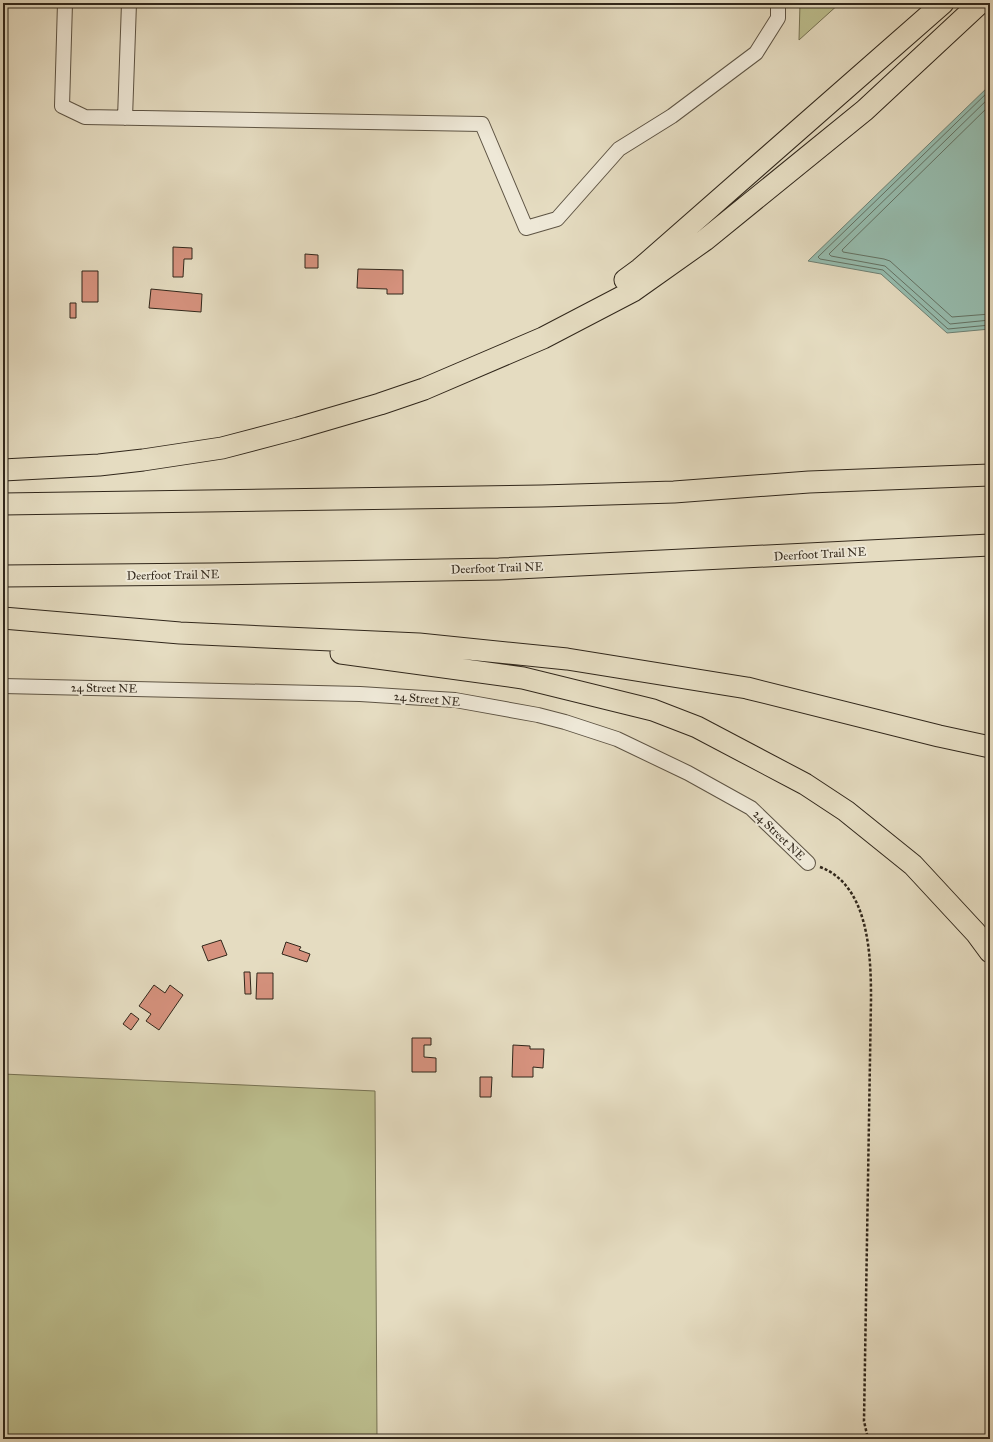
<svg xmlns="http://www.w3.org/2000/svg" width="993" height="1442" font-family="'IM FELL Great Primer',serif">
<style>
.green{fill:#bcbe8e;stroke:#767254}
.water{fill:#96bcae;stroke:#6e8073}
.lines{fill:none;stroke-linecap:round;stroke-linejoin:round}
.shore{stroke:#647264;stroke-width:1}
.building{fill:#d6927e;stroke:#31271b}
.minor-casing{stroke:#5e5444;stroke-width:16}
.highway-casing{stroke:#31271b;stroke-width:23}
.path{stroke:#31271b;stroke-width:2.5;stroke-dasharray:3 2;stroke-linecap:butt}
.minor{stroke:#eee8d7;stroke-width:14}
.highway{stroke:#e5dcc1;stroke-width:21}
.labels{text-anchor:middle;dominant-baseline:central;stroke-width:4;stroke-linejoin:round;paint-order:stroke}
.street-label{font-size:12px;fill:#31271b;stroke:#eee8d7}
</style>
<rect width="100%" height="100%" fill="#e5dcc1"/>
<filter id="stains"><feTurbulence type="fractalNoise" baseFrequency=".005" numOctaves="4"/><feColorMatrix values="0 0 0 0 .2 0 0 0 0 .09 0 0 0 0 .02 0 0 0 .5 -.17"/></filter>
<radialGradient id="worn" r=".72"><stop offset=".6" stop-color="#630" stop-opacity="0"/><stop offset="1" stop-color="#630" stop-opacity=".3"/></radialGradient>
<!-- green -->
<path class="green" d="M 800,3 L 840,3 L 799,40 Z
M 3,1074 L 375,1091 L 377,1439 L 3,1439 Z"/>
<!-- water -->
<path class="water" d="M 990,85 L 990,329 L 947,333 L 881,274 L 808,261 Z"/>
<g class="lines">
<!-- shore -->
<path class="shore" d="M 990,90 L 818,257 L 820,259 L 883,270 L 948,329 L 990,325
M 990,97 L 829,254 L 831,256 L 885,266 L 950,324 L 990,320
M 990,105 L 842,250 L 843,252 L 884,259 L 890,261 L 952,317 L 990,314"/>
</g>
<!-- building -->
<path class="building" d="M 173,247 L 192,248 L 192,259 L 184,259 L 183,277 L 173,277 Z
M 305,254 L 318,255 L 318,268 L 305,268 Z
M 358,269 L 403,270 L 403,294 L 387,294 L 387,289 L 357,288 Z
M 82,271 L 98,271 L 98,302 L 82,302 Z
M 151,289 L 202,294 L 201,312 L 149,308 Z
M 70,303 L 76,303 L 76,318 L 70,318 Z
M 221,940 L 227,955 L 208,961 L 202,946 Z
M 286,942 L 301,947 L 299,950 L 310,954 L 307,962 L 282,954 Z
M 244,972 L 250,972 L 251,994 L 245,994 Z
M 257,973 L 273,973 L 273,999 L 256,999 Z
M 154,985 L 165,993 L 170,985 L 183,995 L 159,1030 L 146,1021 L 151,1014 L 139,1006 Z
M 131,1013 L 139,1019 L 131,1030 L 123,1024 Z
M 412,1038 L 431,1038 L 431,1045 L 424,1045 L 424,1057 L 436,1058 L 436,1072 L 412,1072 Z
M 513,1045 L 530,1046 L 530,1049 L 544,1049 L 543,1068 L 533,1067 L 533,1077 L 512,1077 Z
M 480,1077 L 492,1077 L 491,1097 L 480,1097 Z"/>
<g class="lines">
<defs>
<path id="minor" d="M 65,3 L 62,106 L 85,117 L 482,124 L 526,228 L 557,219 L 619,149 L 672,116 L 756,53 L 778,18 L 778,3
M 125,118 L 129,3
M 3,686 L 360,694 L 455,700 L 538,715 L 565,722 L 617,739 L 688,773 L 751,808 L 808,863"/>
<path id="highway" d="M 625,280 L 640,269 L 943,3
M 3,470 L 99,465 L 143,460 L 222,448 L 298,428 L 380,404 L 424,389 L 543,338 L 633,291 L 705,240 L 865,110 L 980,3
M 3,504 L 542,496 L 674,492 L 809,482 L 990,475
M 3,576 L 211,574 L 499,569 L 990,545
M 3,618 L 180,633 L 419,644 L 567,659 L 747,688 L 939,736 L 990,747
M 341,653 L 523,678 L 653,710 L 697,727 L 805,784 L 846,811 L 913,865 L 976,933 L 990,952"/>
</defs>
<!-- minor casing -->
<use href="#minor" class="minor-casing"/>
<!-- highway casing -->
<use href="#highway" class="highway-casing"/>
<!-- path -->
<path class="path" d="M 820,867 C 869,885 871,955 871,999 L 864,1421 L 868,1439"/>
<!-- minor -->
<use href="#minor" class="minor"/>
<!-- highway -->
<use href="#highway" class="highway"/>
</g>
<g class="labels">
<!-- street labels -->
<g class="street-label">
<text transform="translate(820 554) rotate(-3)">Deerfoot Trail NE</text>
<text transform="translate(497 568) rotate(-2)">Deerfoot Trail NE</text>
<text transform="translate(173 575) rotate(-1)">Deerfoot Trail NE</text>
<text transform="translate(104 688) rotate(1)">24 Street NE</text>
<text transform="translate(427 699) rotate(5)">24 Street NE</text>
<text transform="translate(779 835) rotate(44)">24 Street NE</text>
</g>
</g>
<!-- margin -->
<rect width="993" height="1442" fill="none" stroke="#e5dcc1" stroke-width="16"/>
<rect x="4" y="4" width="985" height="1434" fill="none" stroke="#31271b" stroke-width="2"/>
<rect x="8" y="8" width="977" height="1426" fill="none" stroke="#31271b"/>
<rect width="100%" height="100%" filter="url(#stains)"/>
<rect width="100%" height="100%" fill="url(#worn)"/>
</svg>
